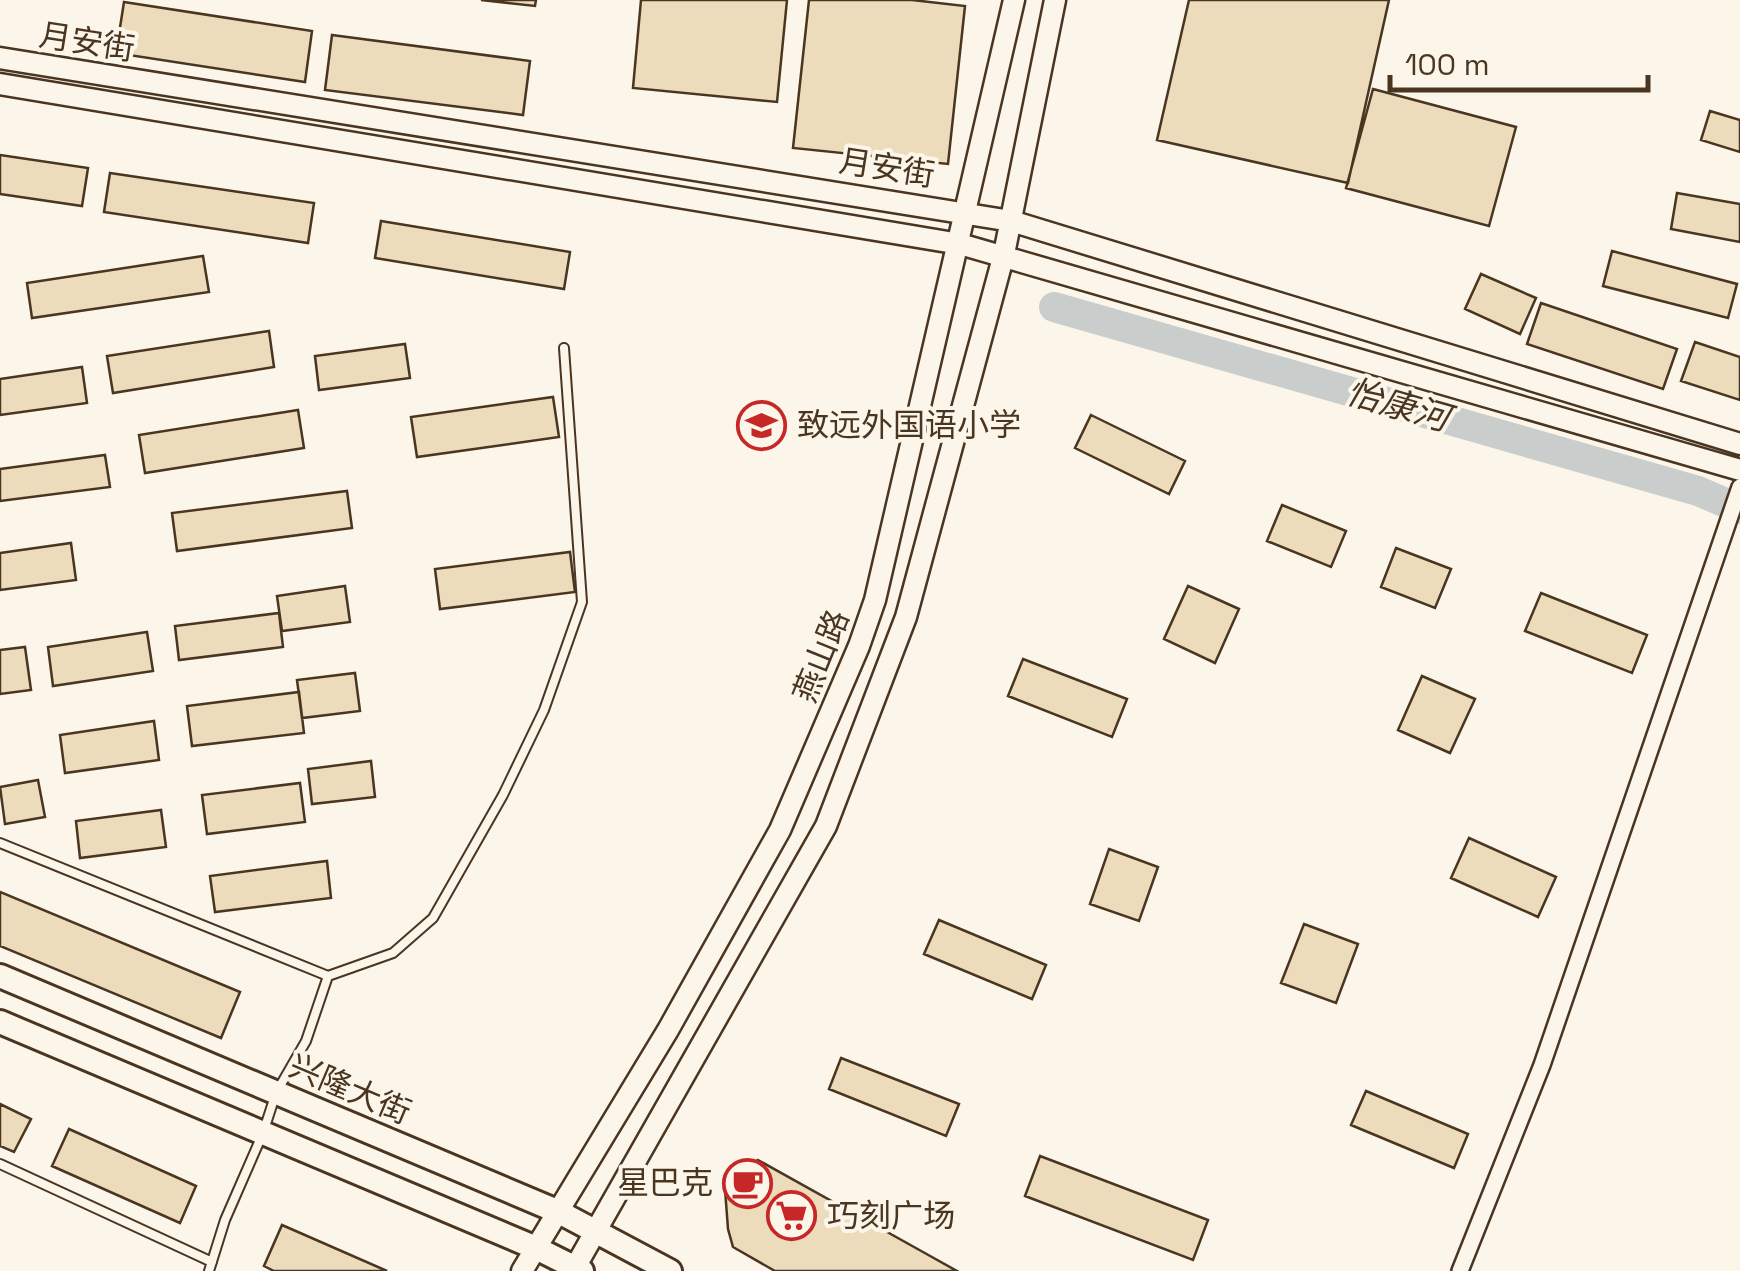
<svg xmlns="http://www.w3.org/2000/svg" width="1740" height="1271" font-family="'Space Grotesk','Noto Sans SC',sans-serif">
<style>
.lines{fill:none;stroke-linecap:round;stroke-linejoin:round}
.river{stroke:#c9cecd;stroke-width:30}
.building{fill:#ecdcbc;stroke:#4a3520;stroke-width:2.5}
.service-casing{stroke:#4a3520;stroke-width:12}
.minor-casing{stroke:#4a3520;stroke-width:20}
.tertiary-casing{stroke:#4a3520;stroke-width:25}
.secondary-casing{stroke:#4a3520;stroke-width:28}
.service{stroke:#fbf6e9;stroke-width:8}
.minor{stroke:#fbf6e9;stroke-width:15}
.tertiary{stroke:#fbf6e9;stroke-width:20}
.secondary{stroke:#fbf6e9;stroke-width:22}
.labels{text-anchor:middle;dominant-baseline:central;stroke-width:8;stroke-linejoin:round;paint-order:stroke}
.street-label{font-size:32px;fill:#4a3520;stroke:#fbf6e9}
.poi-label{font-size:32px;fill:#4a3520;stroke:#fbf6e9;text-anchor:start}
.water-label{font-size:35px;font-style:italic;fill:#4a3520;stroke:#fbf6e9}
</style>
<rect width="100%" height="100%" fill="#fbf6e9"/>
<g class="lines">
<!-- river -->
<path class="river" d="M 1054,307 L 1698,491 L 1740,509"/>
</g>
<!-- building -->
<path class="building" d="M 481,0 L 536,0 L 535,6 Z
M 641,0 L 787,0 L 777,102 L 633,88 Z
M 809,0 L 912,0 L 965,6 L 948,164 L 793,148 Z
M 1189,0 L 1389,0 L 1348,183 L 1157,140 Z
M 124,2 L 312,31 L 305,82 L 116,53 Z
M 332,35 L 530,61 L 523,115 L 325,90 Z
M 1373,89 L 1516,127 L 1489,226 L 1346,188 Z
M 1710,111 L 1740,120 L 1740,152 L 1701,140 Z
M 0,155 L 88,168 L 82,206 L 0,194 Z
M 110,173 L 314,203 L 308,243 L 104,212 Z
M 1677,193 L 1740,204 L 1740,242 L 1671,229 Z
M 381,221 L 570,252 L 564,289 L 375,258 Z
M 1612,251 L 1737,284 L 1728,318 L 1603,286 Z
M 203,256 L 209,292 L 32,318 L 27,283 Z
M 1481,274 L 1536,298 L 1520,334 L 1465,309 Z
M 1541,303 L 1677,349 L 1663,389 L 1527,344 Z
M 269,331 L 274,367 L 113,393 L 107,356 Z
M 1695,342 L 1740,357 L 1740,400 L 1681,381 Z
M 405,344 L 410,378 L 319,390 L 315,356 Z
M 82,367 L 87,403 L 0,415 L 0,379 Z
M 553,397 L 559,437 L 417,457 L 411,417 Z
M 298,410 L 304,448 L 145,473 L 139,435 Z
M 1091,415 L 1185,461 L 1169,494 L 1075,448 Z
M 105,455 L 110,487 L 0,501 L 0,469 Z
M 347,491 L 352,528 L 177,551 L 172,513 Z
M 1282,505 L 1346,531 L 1331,567 L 1267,541 Z
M 71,543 L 76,580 L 0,590 L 0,553 Z
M 1396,548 L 1451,569 L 1435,608 L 1381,587 Z
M 570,552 L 575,592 L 440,609 L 435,569 Z
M 345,586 L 350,622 L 282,631 L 277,596 Z
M 1188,586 L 1239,609 L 1215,663 L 1164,639 Z
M 1541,593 L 1647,635 L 1632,673 L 1525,631 Z
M 279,613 L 283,647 L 179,660 L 175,626 Z
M 147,632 L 153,671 L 53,686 L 48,647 Z
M 25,647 L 31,690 L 0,694 L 0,650 Z
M 1023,659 L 1127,699 L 1112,737 L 1008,696 Z
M 355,673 L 360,711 L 302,718 L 297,680 Z
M 1422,676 L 1475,699 L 1450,753 L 1398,730 Z
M 299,692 L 304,733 L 192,746 L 187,706 Z
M 154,721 L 159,760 L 65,773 L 60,735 Z
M 371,761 L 375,797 L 312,804 L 308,769 Z
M 38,780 L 45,817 L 5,824 L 0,787 Z
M 300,783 L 305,822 L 207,834 L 202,795 Z
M 161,810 L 166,847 L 80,858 L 76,821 Z
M 1469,838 L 1556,877 L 1538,917 L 1451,878 Z
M 1109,849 L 1158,867 L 1139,921 L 1090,904 Z
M 327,861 L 331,898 L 215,912 L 210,876 Z
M 0,892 L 240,992 L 221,1038 L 0,946 Z
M 939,920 L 1046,965 L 1032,999 L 924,954 Z
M 1304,924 L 1358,944 L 1336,1003 L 1281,983 Z
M 841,1058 L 959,1104 L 946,1136 L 829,1089 Z
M 1366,1091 L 1468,1134 L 1454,1168 L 1351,1125 Z
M 0,1104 L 31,1119 L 14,1152 L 0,1146 Z
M 69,1129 L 196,1186 L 180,1223 L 52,1166 Z
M 1040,1156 L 1208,1220 L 1193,1260 L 1025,1196 Z
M 758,1160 L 923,1252 L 957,1271 L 775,1271 L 733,1247 L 728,1229 L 725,1189 L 730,1180 Z
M 282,1225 L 387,1271 L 274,1271 L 264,1266 Z"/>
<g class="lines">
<defs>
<path id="service" d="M 0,843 L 328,976 L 393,953 L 433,918 L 503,795 L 544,710 L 582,602 L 564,348
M 0,1164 L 212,1262
M 209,1271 L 225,1220 L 263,1133 L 276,1093 L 306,1041 L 328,976"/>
<path id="minor" d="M 1460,1271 L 1542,1065 L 1740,487"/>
<path id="tertiary" d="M 0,58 L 1011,221 L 1740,444
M 0,84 L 960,244 L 1740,470
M 522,1271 L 668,1030 L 780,830 L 859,646 L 875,600 L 1014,0
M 573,1271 L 826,826 L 906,617 L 1004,254 L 1055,0"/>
<path id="secondary" d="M 0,976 L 559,1212 L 670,1271
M 0,1022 L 536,1248 L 582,1271"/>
</defs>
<!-- service casing -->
<use href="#service" class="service-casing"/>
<!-- minor casing -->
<use href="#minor" class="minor-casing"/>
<!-- tertiary casing -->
<use href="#tertiary" class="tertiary-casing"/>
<!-- secondary casing -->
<use href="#secondary" class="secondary-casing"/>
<!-- service -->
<use href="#service" class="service"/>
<!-- minor -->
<use href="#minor" class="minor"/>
<!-- tertiary -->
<use href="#tertiary" class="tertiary"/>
<!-- secondary -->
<use href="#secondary" class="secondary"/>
</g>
<!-- icons -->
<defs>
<symbol id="school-ring" viewBox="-11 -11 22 22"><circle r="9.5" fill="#fbf6e9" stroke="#c62828" stroke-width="1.5"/><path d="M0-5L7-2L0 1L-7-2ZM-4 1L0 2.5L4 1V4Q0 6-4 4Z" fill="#c62828"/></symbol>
<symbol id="cafe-ring" viewBox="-11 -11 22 22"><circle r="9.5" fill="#fbf6e9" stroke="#c62828" stroke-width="1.5"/><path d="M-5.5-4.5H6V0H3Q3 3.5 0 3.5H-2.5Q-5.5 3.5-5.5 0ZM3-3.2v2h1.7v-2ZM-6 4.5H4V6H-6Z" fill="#c62828"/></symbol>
<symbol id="supermarket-ring" viewBox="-11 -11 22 22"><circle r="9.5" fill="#fbf6e9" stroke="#c62828" stroke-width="1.5"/><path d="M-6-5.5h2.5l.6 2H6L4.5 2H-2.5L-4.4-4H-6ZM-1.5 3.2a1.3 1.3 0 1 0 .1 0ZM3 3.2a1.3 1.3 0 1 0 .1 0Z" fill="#c62828"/></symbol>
</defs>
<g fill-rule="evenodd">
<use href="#school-ring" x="734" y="398" width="55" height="55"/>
<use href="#cafe-ring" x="720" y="1156" width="55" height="55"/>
<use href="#supermarket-ring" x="764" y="1188" width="55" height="55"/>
</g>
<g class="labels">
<!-- street labels -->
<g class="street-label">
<text transform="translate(87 42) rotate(9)">月安街</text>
<text transform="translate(887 168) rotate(9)">月安街</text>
<text transform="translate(821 656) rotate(-68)">燕山路</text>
<text transform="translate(350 1089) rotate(23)">兴隆大街</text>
</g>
<!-- poi labels -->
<g class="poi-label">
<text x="797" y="425">致远外国语小学</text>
<text x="713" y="1183" text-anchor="end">星巴克</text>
<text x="827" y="1216">巧刻广场</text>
</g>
<!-- water labels -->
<g class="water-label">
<text transform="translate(1398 405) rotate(16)">怡康河</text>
</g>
</g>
<!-- scale -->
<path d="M1390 75v15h258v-15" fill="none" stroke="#4a3520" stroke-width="5"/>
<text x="1405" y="75" font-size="30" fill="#4a3520" stroke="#fbf6e9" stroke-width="8" paint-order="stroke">100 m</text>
</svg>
